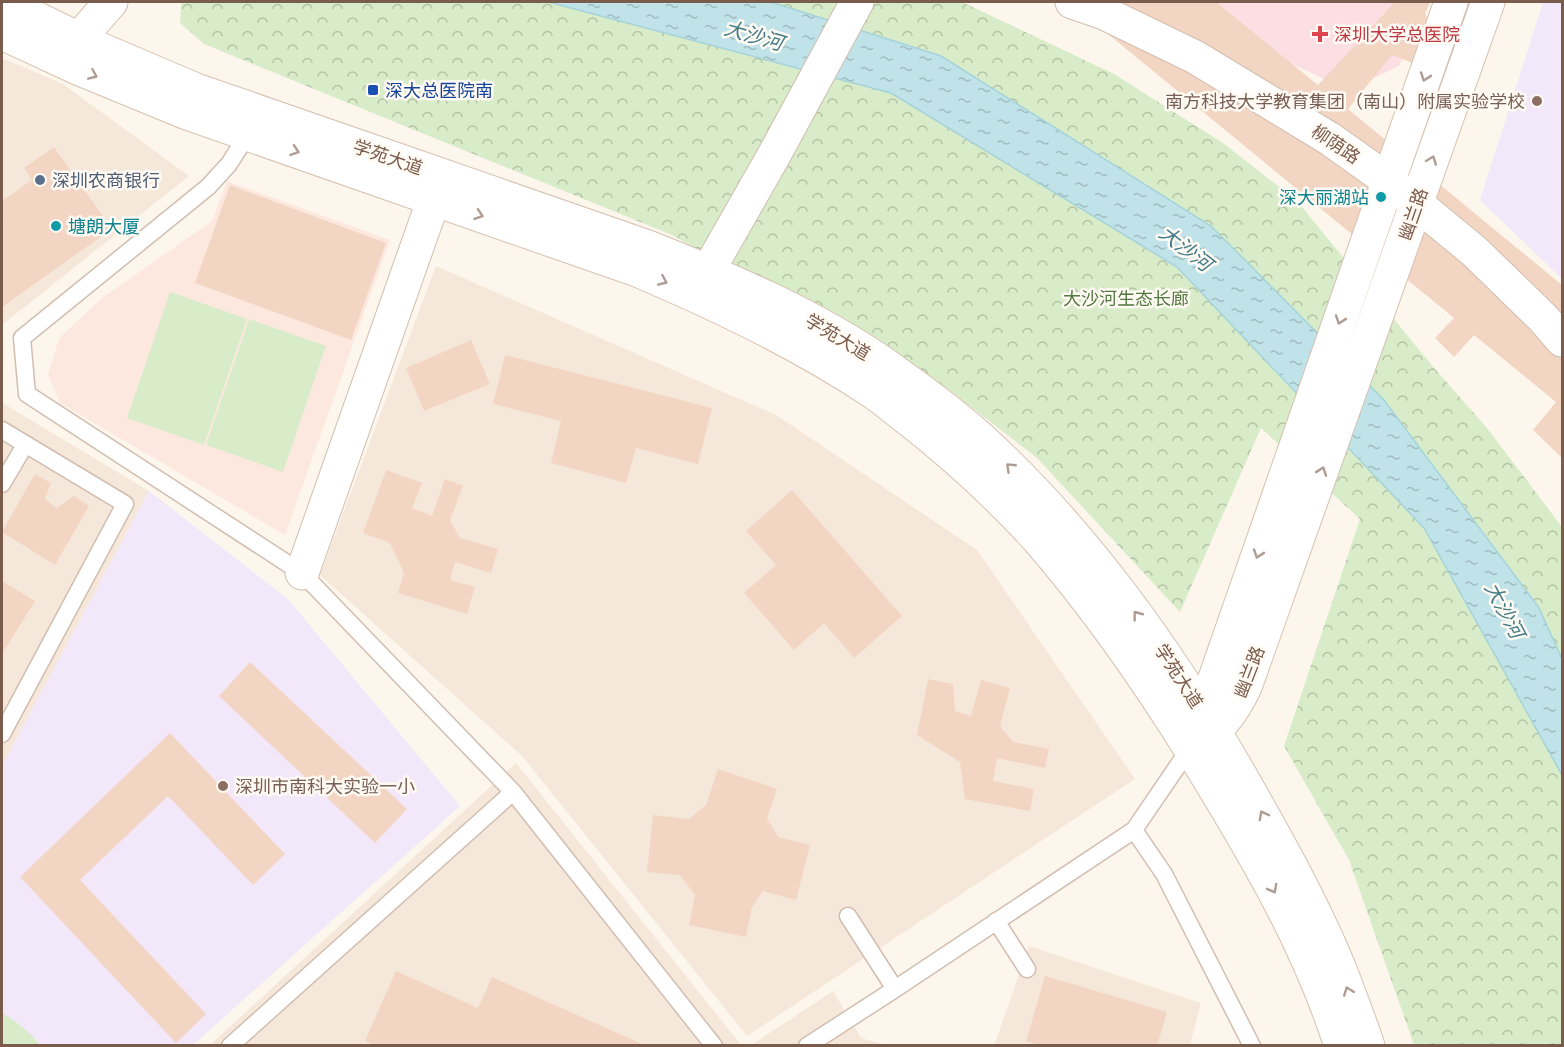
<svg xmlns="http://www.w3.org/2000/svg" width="1564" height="1047" font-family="Mulish,'Noto Sans SC',sans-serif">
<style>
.residential{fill:#f5e8da}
.commercial{fill:#fde8e0}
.education{fill:#f3e8fa}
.medical{fill:#fbdfe3}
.park{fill:url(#park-crowns)}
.pitch{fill:#d8ecc9}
.water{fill:url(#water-ripples);stroke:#a5d3da;stroke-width:1.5}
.building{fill:#f3d5c3}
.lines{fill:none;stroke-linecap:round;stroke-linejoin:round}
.lane-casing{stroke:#d1beb0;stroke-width:19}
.street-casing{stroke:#d1beb0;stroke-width:35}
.secondary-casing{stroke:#d6c0b0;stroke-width:35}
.lane{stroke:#fff;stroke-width:16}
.street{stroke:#fff;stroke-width:33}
.secondary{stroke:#fff;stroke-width:33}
.oneway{stroke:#af9d94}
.health-dot{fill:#e0444e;stroke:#fffaf3;stroke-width:2}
.transit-dot{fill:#1a4fb4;stroke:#fffaf3;stroke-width:2}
.education-dot{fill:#8d6e63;stroke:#fffaf3;stroke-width:2}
.service-dot{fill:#5c6f8a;stroke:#fffaf3;stroke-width:2}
.culture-dot{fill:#0f9aa8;stroke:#fffaf3;stroke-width:2}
.labels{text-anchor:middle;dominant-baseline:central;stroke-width:5;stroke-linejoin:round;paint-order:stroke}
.health-label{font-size:18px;fill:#be3a42;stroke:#fffaf3;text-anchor:start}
.transit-label{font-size:18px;fill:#164399;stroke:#fffaf3;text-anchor:start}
.education-label{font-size:18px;fill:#785e54;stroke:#fffaf3;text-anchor:end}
.street-label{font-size:18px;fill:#7a5c4d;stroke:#fffaf3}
.service-label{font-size:18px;fill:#4e5e75;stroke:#fffaf3;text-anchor:start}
.culture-label{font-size:18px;fill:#0d838f;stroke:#fffaf3;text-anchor:end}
.park-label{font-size:18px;fill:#537a41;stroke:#fffaf3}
.water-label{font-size:20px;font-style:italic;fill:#437c86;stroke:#fffaf3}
</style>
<defs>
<pattern id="park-crowns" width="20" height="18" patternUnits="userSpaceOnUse" patternTransform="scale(1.5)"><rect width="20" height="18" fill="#d8ecc9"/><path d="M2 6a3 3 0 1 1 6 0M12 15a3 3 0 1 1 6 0" fill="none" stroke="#b4c2a5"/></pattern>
<pattern id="water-ripples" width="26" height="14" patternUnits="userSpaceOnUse" patternTransform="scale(1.5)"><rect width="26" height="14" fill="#bfe3e8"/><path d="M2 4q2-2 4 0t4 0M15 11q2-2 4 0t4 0" fill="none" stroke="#a0bbbe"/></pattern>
</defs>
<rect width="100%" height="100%" fill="#fdf6ec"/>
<!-- residential -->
<path class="residential" d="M 2,58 L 63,84 L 189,176 L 2,325 Z
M 436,266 L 776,415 L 977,550 L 1135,779 L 747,1036 L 522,756 L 320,575 Z
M 2,398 L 4,404 L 149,491 L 2,766 Z
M 516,763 L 741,1045 L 209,1046 Z
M 1029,946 L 1201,1003 L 1190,1045 L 994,1046 Z
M 833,991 L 861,1038 L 887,1045 L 750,1046 Z"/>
<!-- commercial -->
<path class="commercial" d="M 227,181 L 390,240 L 285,535 L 60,403 L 48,375 L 59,338 L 102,298 L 212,221 Z"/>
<!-- education -->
<path class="education" d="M 1543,2 L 1562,2 L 1562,279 L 1480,200 Z
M 149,491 L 288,599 L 460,806 L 193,1045 L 2,1046 L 2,766 Z"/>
<!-- medical -->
<path class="medical" d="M 1158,2 L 1425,2 L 1399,66 L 1348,90 Z"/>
<!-- park -->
<path class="park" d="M 184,2 L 962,2 L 1114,74 L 1223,143 L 1297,201 L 1435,369 L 1487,428 L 1562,527 L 1562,1045 L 1414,1045 L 1349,860 L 1284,746 L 1360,519 L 1261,428 L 1180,612 L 1037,458 L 944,386 L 672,235 L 204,44 L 180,23 L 181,4 Z"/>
<!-- pitch -->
<path class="pitch" d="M 170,292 L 247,319 L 204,445 L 127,418 Z
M 249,319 L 326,346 L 283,472 L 206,445 Z
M 2,1013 C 17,1022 29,1031 40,1045 L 2,1045 Z"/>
<!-- water -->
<path class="water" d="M 548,2 L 771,2 L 941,56 L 1211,226 L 1384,400 L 1539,608 L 1562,659 L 1562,775 L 1424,528 L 1177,267 L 891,93 Z"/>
<!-- building -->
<path class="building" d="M 1069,2 L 1216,2 L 1318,85 L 1395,2 L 1430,2 L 1425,14 L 1428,20 L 1413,63 L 1392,55 L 1348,109 L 1562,285 L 1562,458 L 1533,430 L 1556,402 L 1474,335 L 1454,357 L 1435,338 L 1454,318 Z
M 54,147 L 112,229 L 2,307 L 2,224 L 4,222 L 2,218 L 2,201 L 32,180 L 24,168 Z
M 230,185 L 386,243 L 351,340 L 195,283 Z
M 471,340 L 490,384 L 424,411 L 406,368 Z
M 505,355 L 712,408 L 698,464 L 636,448 L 626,483 L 551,463 L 561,421 L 493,404 Z
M 386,470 L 422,483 L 412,508 L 432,516 L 445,479 L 463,486 L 450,520 L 460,538 L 498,549 L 491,573 L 455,562 L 450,580 L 475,587 L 467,614 L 398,593 L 404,573 L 390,543 L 363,533 Z
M 35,474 L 51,483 L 45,499 L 57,508 L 74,496 L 89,506 L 55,565 L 2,532 Z
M 792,490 L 902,616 L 854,658 L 824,623 L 794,650 L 744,593 L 776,565 L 746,531 Z
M 2,581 L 35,601 L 2,654 Z
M 250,662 L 407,809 L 375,843 L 219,696 Z
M 928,679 L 953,684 L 955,711 L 971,716 L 981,680 L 1010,688 L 1000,726 L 1013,742 L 1049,749 L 1045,768 L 997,758 L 993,781 L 1034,789 L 1030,811 L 965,799 L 960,762 L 917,735 Z
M 170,733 L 285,854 L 253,885 L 168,796 L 80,880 L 206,1014 L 176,1043 L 20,877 Z
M 718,769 L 777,789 L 767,818 L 778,837 L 810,845 L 796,900 L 763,891 L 752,907 L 746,937 L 689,925 L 695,895 L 680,875 L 647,872 L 653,815 L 689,819 L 706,805 Z
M 396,971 L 478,1008 L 492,977 L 640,1043 L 639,1046 L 376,1046 L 365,1041 Z
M 1045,976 L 1167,1012 L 1157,1046 L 1042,1046 L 1026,1041 Z"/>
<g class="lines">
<defs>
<path id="lane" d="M 248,134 L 229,164 L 208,187 L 22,338 L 27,394 L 302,573 L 513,792 L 714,1046
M 2,430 L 125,504 L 2,734
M 2,484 L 25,445
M 1134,830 L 1164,874 L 1252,1046
M 848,916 L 895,989
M 996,921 L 1027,969
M 230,1046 L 513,792
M 807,1046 L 895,989 L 1134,830 L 1190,748"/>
<path id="street" d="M 1072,2 L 1104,13 L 1195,57 L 1330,139 L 1389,181 L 1474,251 L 1543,318 L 1562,340
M 61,59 L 111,2
M 708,271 L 773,157 L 857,2
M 302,573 L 442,176"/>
<path id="secondary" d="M 3,2 L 95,47 L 196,90 L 648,247 C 731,280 814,315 887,366 C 919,389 951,412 980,438 C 1085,534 1168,651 1239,773 C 1275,836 1311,900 1339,967 C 1349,993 1359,1019 1368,1046
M 2,33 L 80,69 L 187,113 L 637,270 C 719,305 799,343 873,392 C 886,401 899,412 912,422 C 956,457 1001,498 1039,540 C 1102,613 1156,692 1206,774 C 1259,861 1310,948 1341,1046
M 1198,727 L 1451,2
M 1197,744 C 1219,731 1234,710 1245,687 L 1488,2"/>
</defs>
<!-- lane casing -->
<use href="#lane" class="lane-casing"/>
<!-- street casing -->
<use href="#street" class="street-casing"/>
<!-- secondary casing -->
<use href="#secondary" class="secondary-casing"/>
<!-- lane -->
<use href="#lane" class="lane"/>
<!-- street -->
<use href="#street" class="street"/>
<!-- secondary -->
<use href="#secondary" class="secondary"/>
</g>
<!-- one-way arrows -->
<defs><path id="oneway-chevron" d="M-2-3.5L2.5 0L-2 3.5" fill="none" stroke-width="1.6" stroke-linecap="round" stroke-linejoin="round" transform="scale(1.5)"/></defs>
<g class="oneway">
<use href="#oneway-chevron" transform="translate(93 75) rotate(23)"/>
<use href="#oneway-chevron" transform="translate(1425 77) rotate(109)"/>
<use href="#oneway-chevron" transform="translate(295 151) rotate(19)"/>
<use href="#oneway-chevron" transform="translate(1432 160) rotate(-70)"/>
<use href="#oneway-chevron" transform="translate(479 215) rotate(19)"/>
<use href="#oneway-chevron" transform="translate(663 281) rotate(23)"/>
<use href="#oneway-chevron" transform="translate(1340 320) rotate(109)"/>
<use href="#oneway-chevron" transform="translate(1010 467) rotate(-136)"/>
<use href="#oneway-chevron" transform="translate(1322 471) rotate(-71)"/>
<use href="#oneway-chevron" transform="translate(1258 554) rotate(109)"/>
<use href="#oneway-chevron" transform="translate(1137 615) rotate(-127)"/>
<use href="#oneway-chevron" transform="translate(1263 815) rotate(-118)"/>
<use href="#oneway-chevron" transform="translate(1273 889) rotate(62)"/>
<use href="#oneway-chevron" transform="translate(1348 991) rotate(-111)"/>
</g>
<!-- markers -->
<path class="health-dot" d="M1317 25h6v6h6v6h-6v6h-6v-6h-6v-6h6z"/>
<rect class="transit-dot" x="367" y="84" width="12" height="12" rx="3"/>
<g class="education-dot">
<circle cx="1537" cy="101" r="6"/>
<circle cx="223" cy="786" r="6"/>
</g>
<circle class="service-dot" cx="40" cy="180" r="6"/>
<g class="culture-dot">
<circle cx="1381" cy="197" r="6"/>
<circle cx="56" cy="226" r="6"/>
</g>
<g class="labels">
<!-- health labels -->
<g class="health-label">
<text x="1334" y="34">深圳大学总医院</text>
</g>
<!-- transit labels -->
<g class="transit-label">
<text x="385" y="90">深大总医院南</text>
</g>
<!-- education labels -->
<g class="education-label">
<text x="1525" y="101">南方科技大学教育集团（南山）附属实验学校</text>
<text x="235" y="786" text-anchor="start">深圳市南科大实验一小</text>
</g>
<!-- street labels -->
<g class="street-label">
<text transform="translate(1336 144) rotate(34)">柳荫路</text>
<text transform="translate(388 157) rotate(19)">学苑大道</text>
<text transform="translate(1413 214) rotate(-71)">幽兰路</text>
<text transform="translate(838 337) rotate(31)">学苑大道</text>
<text transform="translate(1249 672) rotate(-69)">幽兰路</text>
<text transform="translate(1179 676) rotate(57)">学苑大道</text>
</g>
<!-- service labels -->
<g class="service-label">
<text x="52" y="180">深圳农商银行</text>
</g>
<!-- culture labels -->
<g class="culture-label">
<text x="1369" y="197">深大丽湖站</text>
<text x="68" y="226" text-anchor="start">塘朗大厦</text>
</g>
<!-- park labels -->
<g class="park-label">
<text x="1126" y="298">大沙河生态长廊</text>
</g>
<!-- water labels -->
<g class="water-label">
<text transform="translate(754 35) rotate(16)">大沙河</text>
<text transform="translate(1186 248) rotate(38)">大沙河</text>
<text transform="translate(1505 610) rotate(62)">大沙河</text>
</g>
</g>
<!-- border -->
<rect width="1564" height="1047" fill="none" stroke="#7a5c4d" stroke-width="6"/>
</svg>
